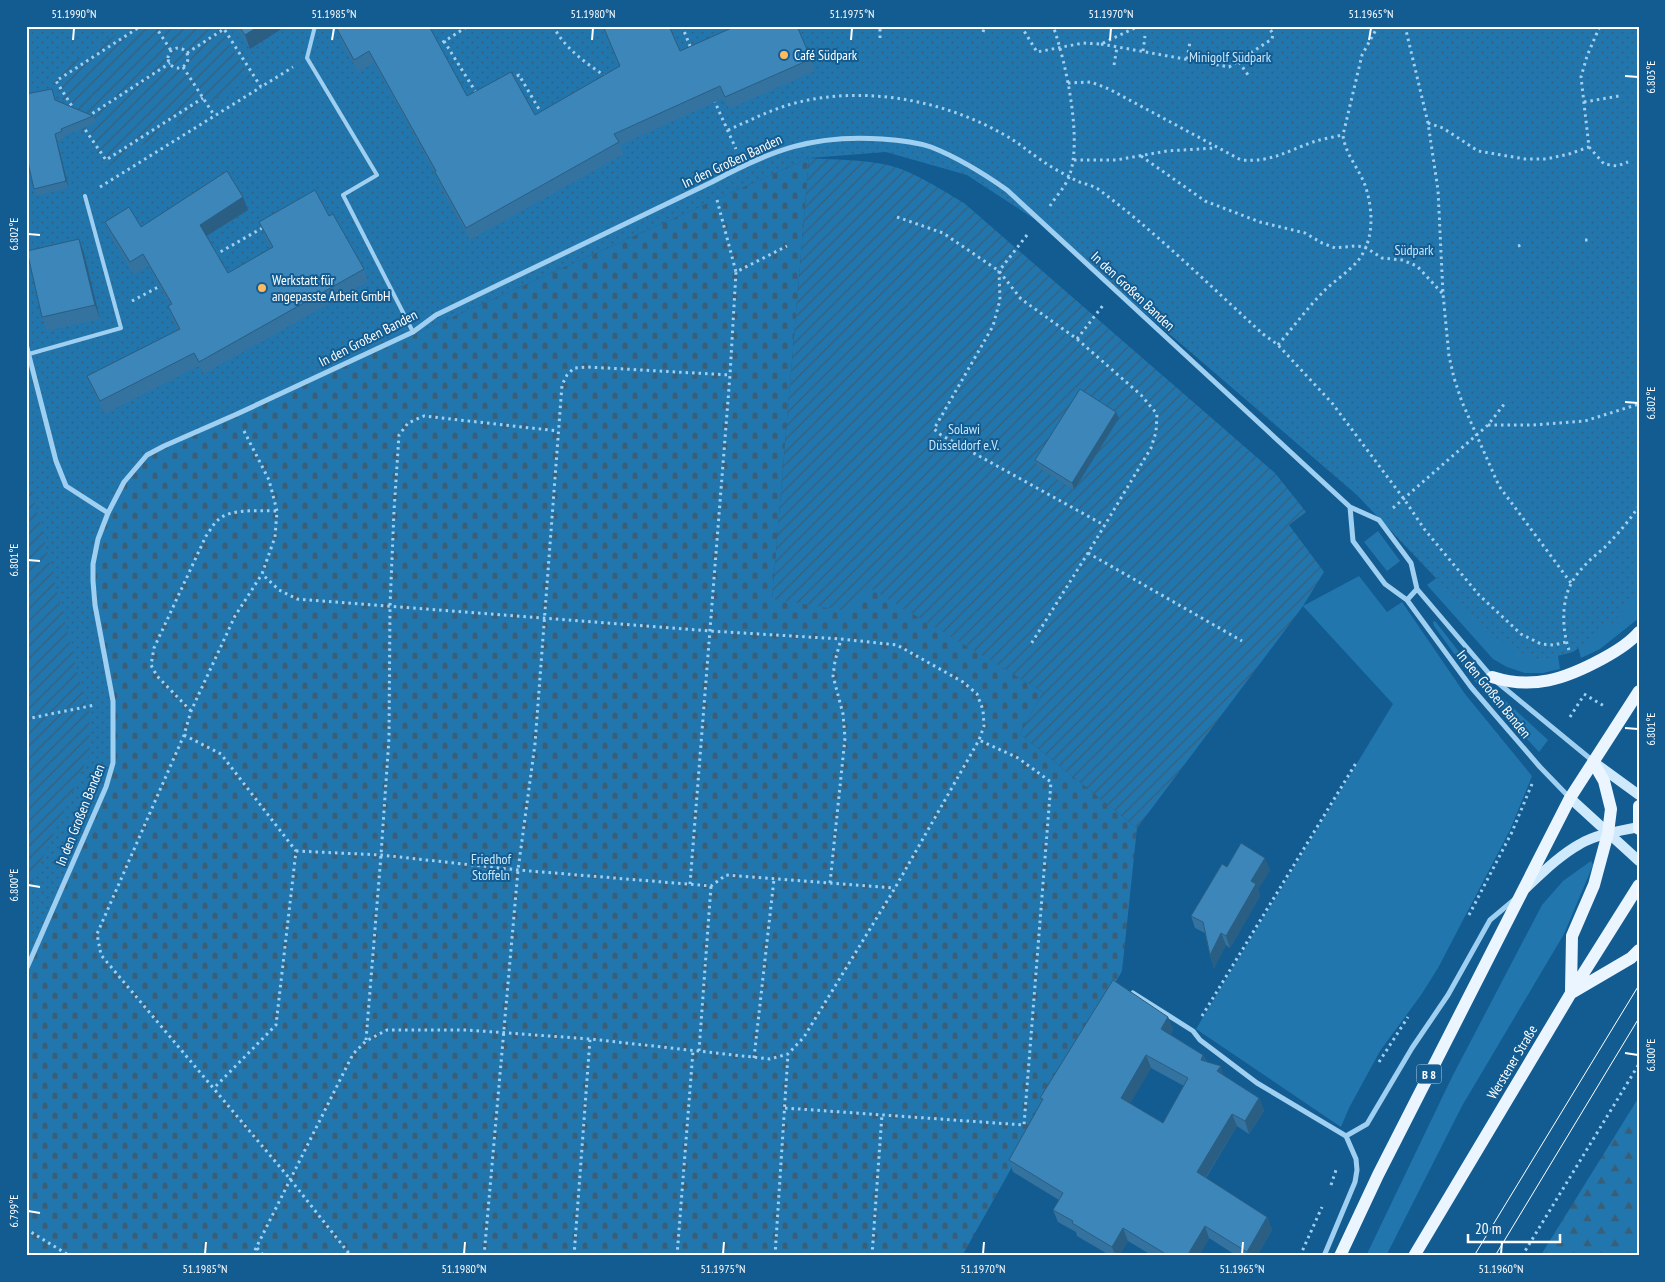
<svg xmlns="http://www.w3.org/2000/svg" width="1665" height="1282" font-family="'PT Sans Narrow',sans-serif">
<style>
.grass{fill:#2276ae}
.forest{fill:url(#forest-firs)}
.cemetery{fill:url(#cemetery-stones)}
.park{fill:url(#park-dots)}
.garden{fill:url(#garden-furrows)}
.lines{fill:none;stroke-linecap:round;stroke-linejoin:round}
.path{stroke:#a0d0f1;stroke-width:3;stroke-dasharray:2.5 4;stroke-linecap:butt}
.lane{stroke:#a0d0f1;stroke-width:4}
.street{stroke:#a0d0f1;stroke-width:5}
.secondary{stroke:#cee9fc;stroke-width:10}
.primary{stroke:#eaf5ff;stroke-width:12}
.tram{stroke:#fff;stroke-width:1}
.wall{fill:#34739f;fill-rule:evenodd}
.shaded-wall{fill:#2a5e82}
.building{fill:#3c86b9;stroke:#2a5e82;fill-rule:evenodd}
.ticks{fill:none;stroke:#fff;stroke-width:2}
.poi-dot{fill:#ffba60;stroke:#135c91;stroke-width:2}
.labels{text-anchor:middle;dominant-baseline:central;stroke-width:4;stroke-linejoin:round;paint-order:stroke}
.shield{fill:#135c91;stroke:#b8cede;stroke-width:1}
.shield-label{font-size:12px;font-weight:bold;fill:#fff}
.poi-label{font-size:14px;fill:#fff;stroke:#135c91;text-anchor:start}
.park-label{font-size:14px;fill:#c7e7fc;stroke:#135c91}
.street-label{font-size:14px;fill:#fff;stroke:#135c91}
.neatline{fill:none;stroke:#fff;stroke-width:2}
.ticks-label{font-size:12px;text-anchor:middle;fill:#fff}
</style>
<defs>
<pattern id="forest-firs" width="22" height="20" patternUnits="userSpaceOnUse" patternTransform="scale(1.25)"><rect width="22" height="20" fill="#2276ae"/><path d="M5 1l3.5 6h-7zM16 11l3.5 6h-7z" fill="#395f78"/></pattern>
<pattern id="cemetery-stones" width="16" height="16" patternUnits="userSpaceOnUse" patternTransform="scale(1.25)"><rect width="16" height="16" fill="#2276ae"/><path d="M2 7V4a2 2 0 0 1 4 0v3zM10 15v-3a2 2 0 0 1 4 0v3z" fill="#395f78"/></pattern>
<pattern id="park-dots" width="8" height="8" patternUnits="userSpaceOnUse" patternTransform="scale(1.25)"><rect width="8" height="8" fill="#2276ae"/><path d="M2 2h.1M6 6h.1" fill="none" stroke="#395f78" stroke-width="1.8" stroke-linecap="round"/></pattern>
<pattern id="garden-furrows" width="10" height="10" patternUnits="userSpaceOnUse" patternTransform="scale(1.25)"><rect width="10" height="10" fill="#2276ae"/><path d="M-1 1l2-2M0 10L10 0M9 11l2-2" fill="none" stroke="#395f78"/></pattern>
</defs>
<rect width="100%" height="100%" fill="#135c91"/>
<!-- grass -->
<path class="grass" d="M 1639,519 L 1639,618 L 1600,649 L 1581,658 L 1571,620 Z
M 1378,531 L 1400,561 L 1387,571 L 1364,542 Z
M 1359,576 L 1387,612 L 1402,602 L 1465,694 L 1532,776 L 1510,830 L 1438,968 L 1421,995 L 1380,1051 L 1349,1108 L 1341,1127 L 1196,1029 L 1393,704 L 1303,606 Z
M 1439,576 L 1546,653 L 1558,656 L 1560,669 L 1543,673 L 1525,673 L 1507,667 L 1493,659 L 1427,585 Z
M 1435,621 L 1477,675 L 1548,740 L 1539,752 L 1472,678 L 1434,626 L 1433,622 Z
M 1591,861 L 1593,865 L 1564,934 L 1462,1106 L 1386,1256 L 1366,1256 L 1452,1077 L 1542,905 L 1563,881 Z"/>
<!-- forest -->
<path class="forest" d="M 1639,1097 L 1639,1256 L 1541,1255 Z"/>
<!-- cemetery -->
<path class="cemetery" d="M 809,158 L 772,599 L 868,586 L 1043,692 L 1020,734 L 1137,828 L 1122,971 L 962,1256 L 26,1256 L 26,972 L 108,789 L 93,581 L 98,539 L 125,483 L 148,457 L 164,446 Z"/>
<!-- park -->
<path class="park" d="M 26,26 L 1639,26 L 1639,592 L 1614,622 L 1573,652 L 1537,661 L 1490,635 L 1357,495 L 1039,222 L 967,175 L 886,152 L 809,158 L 164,446 L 148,457 L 125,483 L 109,513 L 92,564 L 116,744 L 116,763 L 108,789 L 26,972 Z"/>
<!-- garden -->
<path class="garden" d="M 130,26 L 218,26 L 250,76 L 106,168 L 49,78 Z
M 809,158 C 838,160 871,159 898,168 C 921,176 943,191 964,203 L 1275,473 L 1306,512 L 1289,525 L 1324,572 L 1303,606 L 1137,828 L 1020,734 L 1043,692 L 868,587 L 847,611 L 772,599 Z
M 26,468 L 84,698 L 89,712 L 90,753 L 26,895 Z"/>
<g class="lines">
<!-- path -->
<path class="path" d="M 155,26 L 172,52
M 553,26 C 566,50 586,63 608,78
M 682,26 L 692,51
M 1021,26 L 1037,52 L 1083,43 L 1101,44 L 1139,26
M 1405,26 L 1428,123 L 1438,190 L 1443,294 L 1449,356 L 1454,378 L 1462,402 L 1499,486 L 1571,583
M 983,32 L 985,26
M 880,38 L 880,26
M 444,41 L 477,94
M 1101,44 L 1229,67 L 1272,39 L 1273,34 L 1268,26
M 437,46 L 468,26
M168 58a10 10 0 1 1 20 0a10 10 0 1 1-20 0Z
M 1143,51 L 1145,36
M 187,53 L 224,29 L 261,87 L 293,67
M 1187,59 L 1190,42
M 1239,62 L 1248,75
M 1114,65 L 1117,47
M 183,67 L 214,115
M 511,79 L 519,75 L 543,116
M 1068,83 L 1091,82 L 1109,89 L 1241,160 C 1272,162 1285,152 1313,142 C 1322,139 1333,137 1343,135
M 714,100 L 736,149
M 1584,102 L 1619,96
M 75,111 L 56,81 L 141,26
M 87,117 L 170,63
M 1428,123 L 1443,128 L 1478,151 L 1525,159 L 1546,159 L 1569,154 L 1589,147 L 1581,77 L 1587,56 L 1600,26
M 85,124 L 84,128 L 106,160 L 203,98
M 728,130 C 751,120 774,108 799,102 C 867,86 942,100 1003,134 C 1018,142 1030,153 1044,162 C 1054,169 1066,175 1077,181 C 1084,184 1092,185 1098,189 C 1155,231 1210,286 1263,334 L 1278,345 L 1332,403 L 1404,499 L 1425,530 L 1479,595 L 1521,634 L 1541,644 L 1554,645 L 1566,642
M 1589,147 L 1604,164 L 1617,166 L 1628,162
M 1141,156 L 1205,201 L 1260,222 L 1305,233 L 1322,243 L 1335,248 L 1355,246 L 1365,247 L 1382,258 L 1402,260 L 1417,266 L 1442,293
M 1074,160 L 1116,160 L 1167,151 L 1215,148
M 100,187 L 261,87
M 717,200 L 736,272
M 1050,206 C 1056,196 1067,185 1070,174 C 1082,138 1066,62 1053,26
M 897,217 L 943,233 L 999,271 L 1021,299 L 1077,339 L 1141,395 L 1157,414 L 1156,432 L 1151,448 L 1088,553 L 1031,644
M 1027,235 L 999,271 L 1000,300 L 993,326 L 934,429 L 941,435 L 1104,525
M 1585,240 L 1589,240
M 1518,246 L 1522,245
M 215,255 L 264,227
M 132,301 L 162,285
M 1077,339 L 1104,304
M 1278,345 C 1294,326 1309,306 1326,289 C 1337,279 1351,270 1360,258 C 1374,238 1373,211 1366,188 C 1360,169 1345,155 1343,135 L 1362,55 L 1378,26
M 1488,425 L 1532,425 L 1585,421 L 1639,404
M 244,431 L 269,480 L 277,511 L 275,537 L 262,574 L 235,616 L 191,711 L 184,735 L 97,934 L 101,955 L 290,1179 L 351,1256
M 1393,508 L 1488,425 L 1505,403
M 1088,553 L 1242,641
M 1569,650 C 1562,630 1561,601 1572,582 C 1580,568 1592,558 1604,548 C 1617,535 1629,521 1639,506
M 1584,694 L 1604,706
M 191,711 L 157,676 L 151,665 L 154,648 L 206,536 C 210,531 213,524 218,520 C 230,508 261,511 277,511
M 1570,717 L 1584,695
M 26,719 L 95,705
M 184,735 L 221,754 L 296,851 L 276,1025 L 214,1088
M 296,851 L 381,855 L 518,870 L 711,886 L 726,875 L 895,888
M 830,883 L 845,738 L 843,714 L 833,676 L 835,661 L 841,639
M 690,884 L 730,375 L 736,272 L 787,246
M 1469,915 L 1512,832 L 1532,784
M 1202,1016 L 1356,763
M 366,1040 L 381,855 L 389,738 L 390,606 L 394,511 L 399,435 L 408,423 L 424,416 L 558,431
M 699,1051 L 711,886
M 754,1058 L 774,879
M 1379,1062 L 1408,1017
M 785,1108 L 1024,1125 L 1051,782 L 1018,758 L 979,740
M 1331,1185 L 1337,1167
M 26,1229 L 70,1256
M 257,1248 L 264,1256
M 252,1256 L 353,1054 L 366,1041 L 387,1030 L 467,1030 L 590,1039 L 770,1059 L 788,1054 L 804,1037 L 895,888 L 979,740 L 984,726 L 983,710 L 977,694 L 963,682 L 897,645 L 841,639 L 710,631 L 297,599 L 279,590 L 262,574
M 484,1256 L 518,870 L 535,744 L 562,385 L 567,375 L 574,368 L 588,367 L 730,375
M 574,1256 L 590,1039
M 677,1256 L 693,1051
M 775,1256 L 788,1054
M 872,1256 L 882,1114
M 1300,1256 L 1322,1207
M 1522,1256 L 1639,1064"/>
<!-- lane -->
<path class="lane" d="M 315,26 L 307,58 L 377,175 L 343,195 L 413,332
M 29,354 L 121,328 L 85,196"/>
<!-- street -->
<path class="street" d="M 26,344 L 56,461 L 66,486 L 108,513
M 1350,507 L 1353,541 L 1385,584 L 1407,600 L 1471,687 L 1540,767 L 1570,798
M 1407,600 L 1417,589
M 1497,682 L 1593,761
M 26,970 L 106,787 L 113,763 L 113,701 L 95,605 L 93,581 L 93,564 L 98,539 L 108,513 L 124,482 L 147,455 L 164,446 L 237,414 L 413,332 L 436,315 L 712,182 C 771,150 814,134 882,139 C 898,140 916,142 931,147 C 959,158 983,173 1007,190 L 1350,507 L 1379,520 L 1411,563 L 1417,589 L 1491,676
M 1133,993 L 1193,1031 L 1200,1040 L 1257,1083 L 1346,1136 L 1356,1159 L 1357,1170 L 1355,1182 L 1324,1256
M 1346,1136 L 1367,1124 L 1412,1048 L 1448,995 L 1490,920 L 1515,899"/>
<!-- secondary -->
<path class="secondary" d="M 1595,763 L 1639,795
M 1570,798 L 1639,861
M 1526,888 C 1542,873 1560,855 1580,844 C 1597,834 1619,831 1639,827"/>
<!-- primary -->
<path class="primary" d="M 1492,677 C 1533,690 1565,679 1602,659 C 1615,652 1629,644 1639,632
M 1639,806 L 1639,829
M 1571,991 L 1572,936 L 1594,885 L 1608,833 L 1611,809 L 1604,781 L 1593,762
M 1573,992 L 1631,958 L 1639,950
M 1340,1256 L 1378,1175 L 1570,798 L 1639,691
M 1414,1256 L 1571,993 L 1639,885"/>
<!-- tram -->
<path class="tram" d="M 1474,1256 L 1639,985
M 1495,1256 L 1639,1018"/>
</g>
<!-- wall -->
<path class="wall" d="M 236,26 L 286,26 L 250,49 Z
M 602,26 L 669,26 L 680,51 L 811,59 L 815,71 L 729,109 L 724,98 L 620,145 L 624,154 L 470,240 L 439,184 L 435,173 L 374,63 L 358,72 L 341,41 L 337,29 L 467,96 L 535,115 L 620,66 Z
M 52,89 L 56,100 L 93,116 L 96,123 L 64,136 L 64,138 L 57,141 L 69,188 L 37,196 L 34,189 Z
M 248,210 L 207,236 L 228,273 L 271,248 L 264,234 L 259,222 L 329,216 L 364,269 L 368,282 L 204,374 L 199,366 L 105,414 L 92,389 L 87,376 L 178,330 L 172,319 L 168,306 L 170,305 L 148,266 L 134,275 L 110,235 L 105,222 L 141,227 Z
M 84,253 L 100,319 L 47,331 L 42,317 Z
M 1116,412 L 1119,418 L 1074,490 L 1038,467 L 1035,460 Z
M 1227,867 L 1270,870 L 1258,889 L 1260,896 L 1230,948 L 1226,945 L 1214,968 L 1210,955 L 1205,933 L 1195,928 L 1191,916 Z
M 1168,1017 L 1173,1030 L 1170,1034 L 1203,1055 L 1206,1061 L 1224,1076 L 1259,1098 L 1264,1111 L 1249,1134 L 1237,1126 L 1206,1178 L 1267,1217 L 1272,1230 L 1257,1256 L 1237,1256 L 1209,1238 L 1199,1256 L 1153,1256 L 1128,1241 L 1119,1256 L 1111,1256 L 1077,1236 L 1076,1232 L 1058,1222 L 1053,1210 L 1059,1200 L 1013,1172 L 1009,1160 L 1042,1102 L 1040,1098 ZM 1151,1068 L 1184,1086 L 1163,1123 L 1130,1103 Z"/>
<!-- shaded-wall -->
<path class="shaded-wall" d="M 259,26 L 286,26 L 250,49 L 245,35 Z
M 55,134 L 57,141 L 69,188 L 66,181 Z
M 243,197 L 248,210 L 205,237 L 200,225 Z
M 79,239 L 84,253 L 100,319 L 95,305 Z
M 1116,412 L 1119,418 L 1074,490 L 1072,483 Z
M 1265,858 L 1270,870 L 1258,889 L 1260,896 L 1230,948 L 1226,936 L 1251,881 Z
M 1221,933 L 1226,945 L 1214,968 L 1210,955 Z
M 1168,1017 L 1173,1030 L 1166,1041 L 1161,1029 Z
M 1146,1055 L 1151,1068 L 1126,1111 L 1121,1098 Z
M 1203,1055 L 1208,1067 L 1201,1060 Z
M 1221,1066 L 1225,1079 L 1217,1071 Z
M 1259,1098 L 1264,1111 L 1249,1134 L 1245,1121 Z
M 1232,1114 L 1237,1126 L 1201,1185 L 1197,1172 Z
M 1267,1217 L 1272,1230 L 1257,1256 L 1248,1256 L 1247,1252 Z
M 1205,1226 L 1209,1238 L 1199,1256 L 1187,1256 Z
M 1123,1228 L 1128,1241 L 1119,1256 L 1116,1256 L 1112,1247 Z"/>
<!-- building -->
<path class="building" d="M 239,26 L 259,26 L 245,35 Z
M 342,26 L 429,26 L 467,96 L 511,72 L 535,115 L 620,66 L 603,26 L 669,26 L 680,51 L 736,26 L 797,26 L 811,59 L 725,97 L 720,86 L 614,134 L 619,142 L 466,228 L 435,172 L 436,171 L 369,51 L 354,60 L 337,29 Z
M 52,89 L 55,100 L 93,116 L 61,129 L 62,131 L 55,134 L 66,181 L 34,189 L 26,154 L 26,94 Z
M 227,171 L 243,197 L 200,225 L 228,273 L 273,247 L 259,222 L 315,190 L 329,216 L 333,214 L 364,269 L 199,362 L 194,353 L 100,401 L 87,376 L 180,329 L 168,306 L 172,304 L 143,254 L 130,262 L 105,222 L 129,207 L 141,227 Z
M 79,239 L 95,305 L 42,317 L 27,251 Z
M 1080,389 L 1116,412 L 1072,483 L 1035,460 Z
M 1241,843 L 1265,858 L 1251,881 L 1256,884 L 1226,936 L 1221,933 L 1210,955 L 1203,922 L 1191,916 L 1222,864 L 1227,867 Z
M 1113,980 L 1168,1017 L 1161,1029 L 1203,1055 L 1201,1060 L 1221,1066 L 1217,1071 L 1259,1098 L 1245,1121 L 1232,1114 L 1197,1172 L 1267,1217 L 1247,1252 L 1205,1226 L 1187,1256 L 1169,1256 L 1123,1228 L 1112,1247 L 1072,1223 L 1073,1221 L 1053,1210 L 1063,1193 L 1009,1160 L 1043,1099 L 1040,1098 ZM 1146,1055 L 1188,1078 L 1163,1123 L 1121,1098 Z"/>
<!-- ticks -->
<path class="ticks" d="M 73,40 L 74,28M 332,40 L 334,28M 592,40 L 593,28M 851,40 L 852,28M 1110,40 L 1111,28M 1369,40 L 1371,28M 1625,76 L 1638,77M 28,234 L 40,235M 1625,402 L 1638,403M 28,560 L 40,561M 1625,728 L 1638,729M 28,885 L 40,887M 1625,1053 L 1638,1055M 28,1211 L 40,1213M 205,1254 L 206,1242M 464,1254 L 465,1242M 723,1254 L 724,1242M 983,1254 L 984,1242M 1242,1254 L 1243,1242M 1501,1254 L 1502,1242"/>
<!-- markers -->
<g class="poi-dot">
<circle cx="784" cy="55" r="5"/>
<circle cx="262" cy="288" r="5"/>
</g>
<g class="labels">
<!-- shield labels -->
<rect class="shield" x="1416.5" y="1064.5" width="25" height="19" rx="4"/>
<g class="shield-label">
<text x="1429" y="1074">B 8</text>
</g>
<!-- poi labels -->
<g class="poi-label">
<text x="794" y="55">Café Südpark</text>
<text x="272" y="280">Werkstatt für<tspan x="272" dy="16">angepasste Arbeit GmbH</tspan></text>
</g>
<!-- park labels -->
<g class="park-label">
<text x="1230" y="57">Minigolf Südpark</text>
<text x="1414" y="250">Südpark</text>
<text x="964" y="429">Solawi<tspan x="964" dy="16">Düsseldorf e.V.</tspan></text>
<text x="491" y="859">Friedhof<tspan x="491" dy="16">Stoffeln</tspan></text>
</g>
<!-- street labels -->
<g class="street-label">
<text transform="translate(732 161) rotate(-25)">In den Großen Banden</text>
<text transform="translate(1133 291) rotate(43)">In den Großen Banden</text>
<text transform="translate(368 338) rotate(-27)">In den Großen Banden</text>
<text transform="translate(1494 694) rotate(51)">In den Großen Banden</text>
<text transform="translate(80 815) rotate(-68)">In den Großen Banden</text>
<text transform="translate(1512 1062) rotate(-59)">Werstener Straße</text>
</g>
</g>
<!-- border -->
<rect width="1665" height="1282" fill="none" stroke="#135c91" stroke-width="55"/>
<!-- scale -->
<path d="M1468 1234v8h92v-8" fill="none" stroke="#ffffff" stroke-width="2.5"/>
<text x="1475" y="1234" font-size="15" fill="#ffffff" stroke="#135c91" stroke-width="4" paint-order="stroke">20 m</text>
<rect x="28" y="28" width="1610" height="1226" class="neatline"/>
<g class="ticks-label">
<text x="74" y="18">51.1990°N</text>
<text x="334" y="18">51.1985°N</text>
<text x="593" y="18">51.1980°N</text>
<text x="852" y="18">51.1975°N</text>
<text x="1111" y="18">51.1970°N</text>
<text x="1371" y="18">51.1965°N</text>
<text transform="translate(1651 77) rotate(-90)" y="4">6.803°E</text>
<text transform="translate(14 234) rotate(-90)" y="4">6.802°E</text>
<text transform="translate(1651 403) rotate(-90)" y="4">6.802°E</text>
<text transform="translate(14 560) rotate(-90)" y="4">6.801°E</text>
<text transform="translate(1651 729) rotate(-90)" y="4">6.801°E</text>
<text transform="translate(14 885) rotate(-90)" y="4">6.800°E</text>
<text transform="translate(1651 1055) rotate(-90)" y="4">6.800°E</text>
<text transform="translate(14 1211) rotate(-90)" y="4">6.799°E</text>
<text x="205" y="1273">51.1985°N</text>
<text x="464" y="1273">51.1980°N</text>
<text x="723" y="1273">51.1975°N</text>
<text x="983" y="1273">51.1970°N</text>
<text x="1242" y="1273">51.1965°N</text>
<text x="1501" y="1273">51.1960°N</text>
</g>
</svg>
